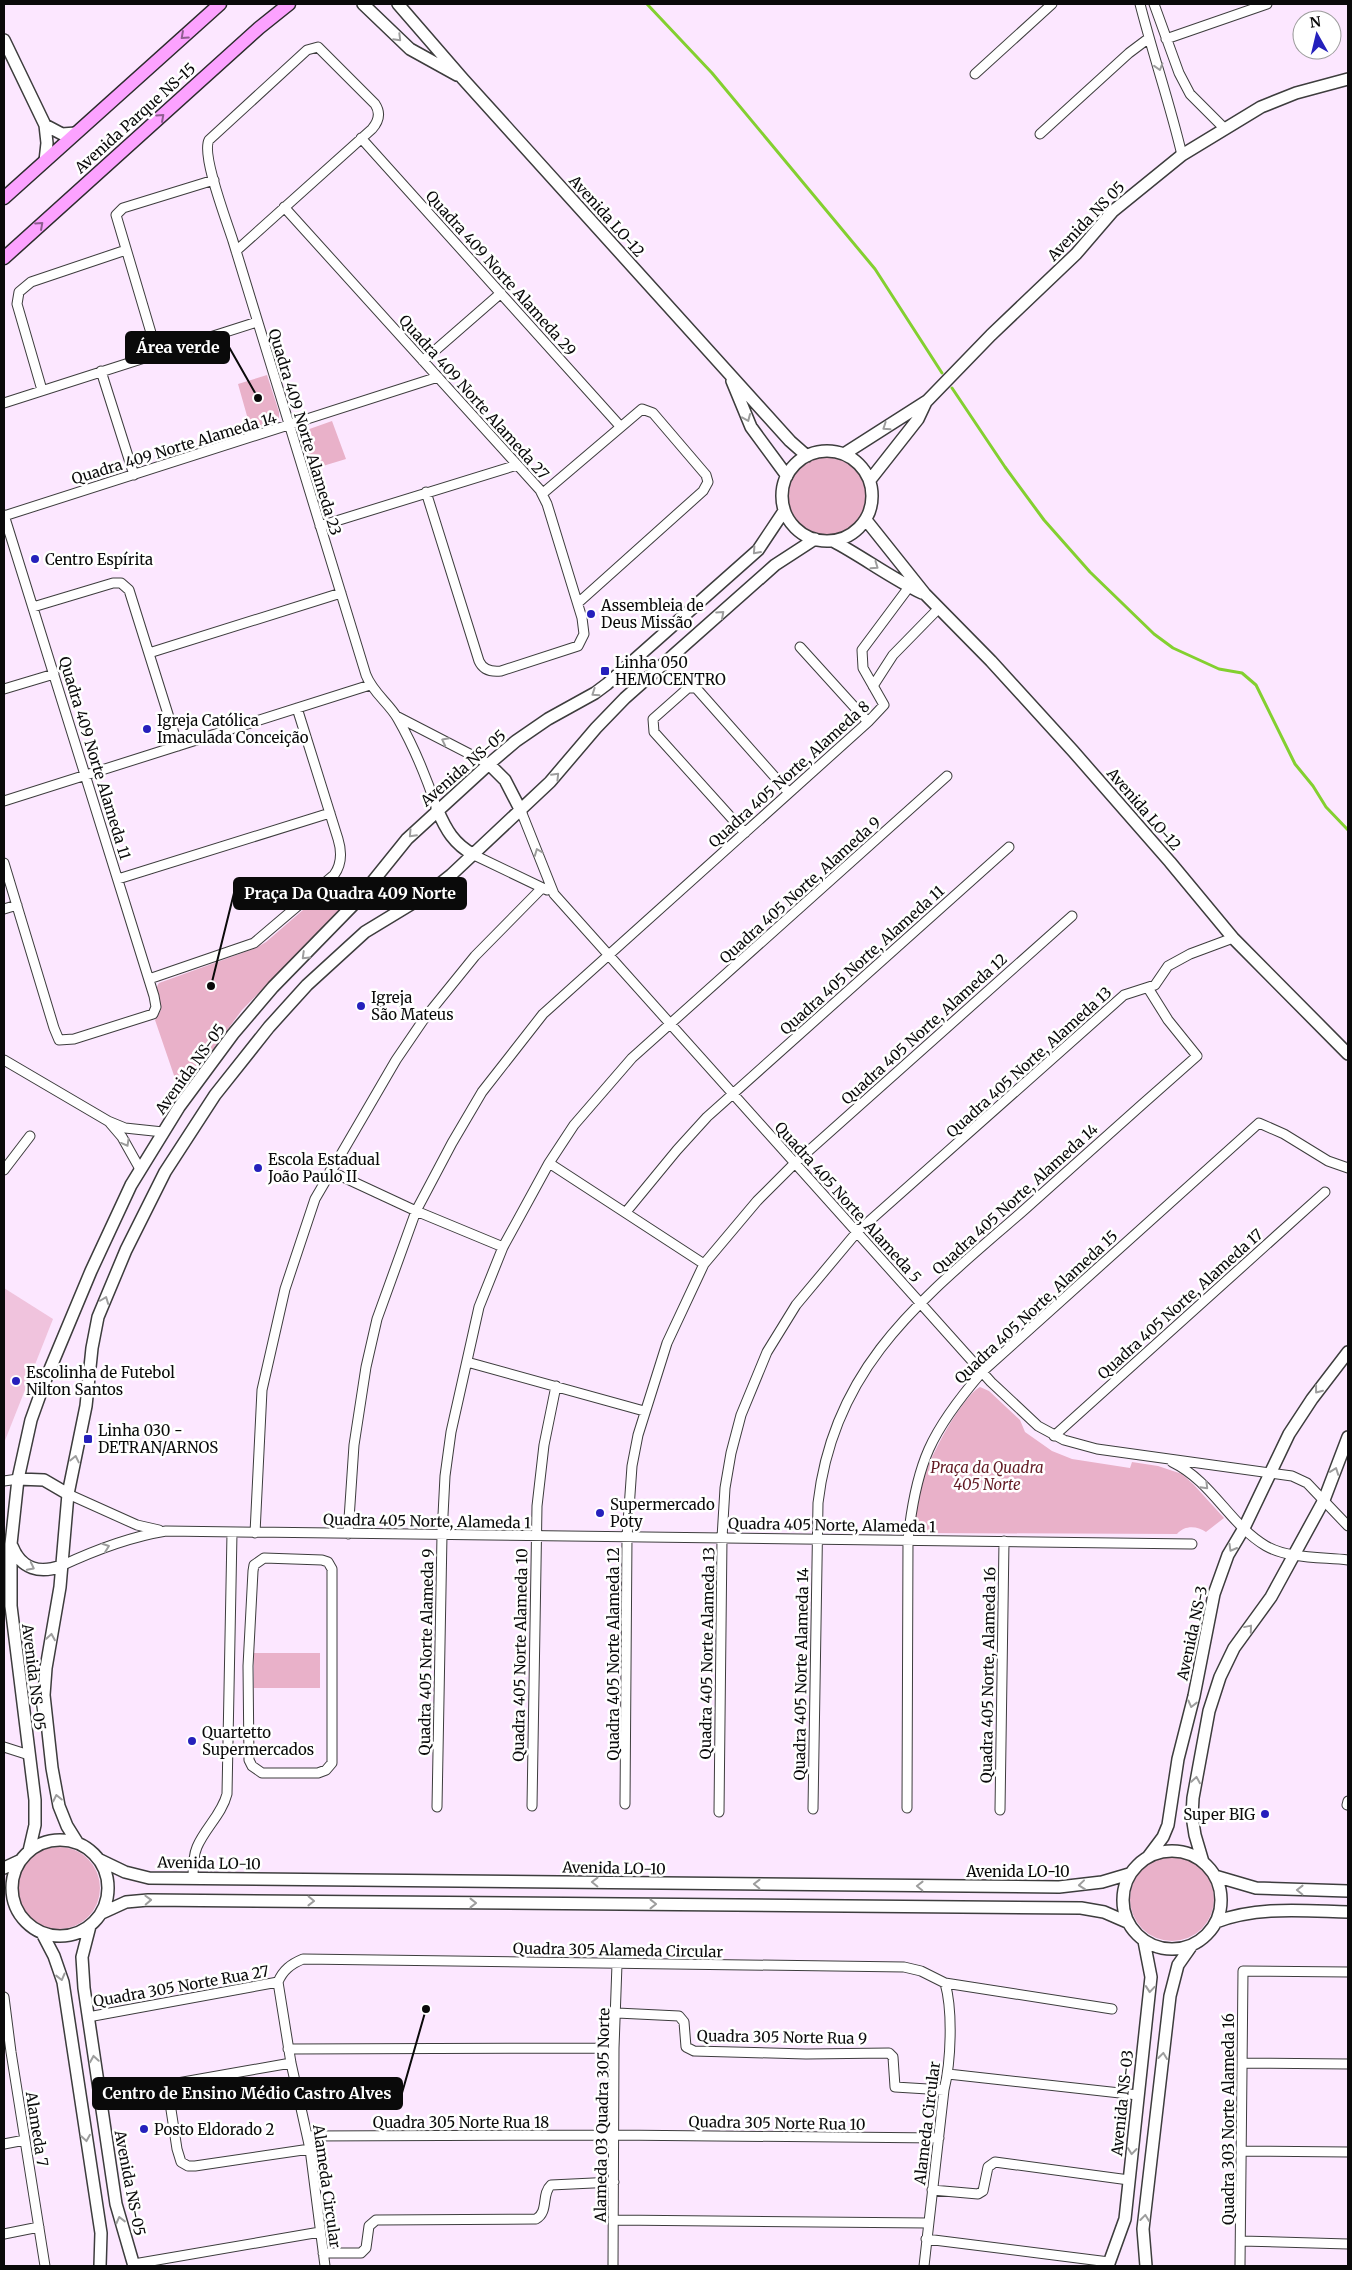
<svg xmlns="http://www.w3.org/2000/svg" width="1352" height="2270" font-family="Merriweather,serif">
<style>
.green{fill:#e9b1c9}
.pitch{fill:#f0c3dd}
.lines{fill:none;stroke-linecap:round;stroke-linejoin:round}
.stream{stroke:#83d030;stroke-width:3}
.minor-casing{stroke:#3d3d3d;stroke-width:11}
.tertiary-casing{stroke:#3d3d3d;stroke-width:14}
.secondary-casing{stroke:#2c2c2c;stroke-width:15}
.minor{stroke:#fff;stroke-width:9}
.tertiary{stroke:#fff;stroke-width:11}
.secondary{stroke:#fca2ff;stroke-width:12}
.oneway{stroke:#8f5e91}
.oneway2{stroke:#9d9d9d}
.poi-dot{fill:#2520bc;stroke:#fff;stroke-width:2}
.labels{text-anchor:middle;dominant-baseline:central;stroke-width:5;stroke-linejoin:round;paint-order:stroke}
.street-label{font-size:15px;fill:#0a0a0a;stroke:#fff}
.poi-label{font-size:15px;fill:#0a0a0a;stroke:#fff;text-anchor:start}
.park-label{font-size:15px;font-style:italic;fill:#621a23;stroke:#fff}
.leader{fill:none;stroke:#0a0a0a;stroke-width:2}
.callout-dot{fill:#0a0a0a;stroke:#fff;stroke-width:2}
.callout{fill:#0a0a0a;stroke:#0a0a0a;stroke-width:2}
.callout-label{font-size:16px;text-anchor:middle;font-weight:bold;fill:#fff}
</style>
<rect width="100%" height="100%" fill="#fce7ff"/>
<!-- green -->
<path class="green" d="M 267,375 L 279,412 L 279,418 L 274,423 L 251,430 L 238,384 Z
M 332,421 L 346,459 L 313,469 L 301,432 Z
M786 496a41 41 0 1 1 82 0a41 41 0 1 1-82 0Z
M 340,878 L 356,893 L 242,1010 L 180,1093 L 155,1020 L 161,1010 C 160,1000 153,991 159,983 L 256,948 L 266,942 Z
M 980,1387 L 989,1391 L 1020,1420 L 1025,1432 L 1052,1451 L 1072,1459 L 1130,1468 L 1132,1462 L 1158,1466 L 1182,1474 L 1194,1485 L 1224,1518 L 1206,1532 C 1197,1526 1185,1525 1177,1534 L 921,1533 C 895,1515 956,1400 980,1387 Z
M 254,1653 L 320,1653 L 320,1688 L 254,1688 Z
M18 1888a41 41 0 1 1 82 0a41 41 0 1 1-82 0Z
M1130 1899a42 42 0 1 1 84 0a42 42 0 1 1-84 0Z"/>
<!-- pitch -->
<path class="pitch" d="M 4,1288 L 53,1319 L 4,1443 Z"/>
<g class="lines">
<!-- stream -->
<path class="stream" d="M 647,4 L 712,73 L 875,269 L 942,373
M 952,388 L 1005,467 L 1044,520 L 1090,572 L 1154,634 L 1173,648 L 1219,669 L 1242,673 L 1256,685 L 1295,764 L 1313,786 L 1326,807 L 1348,830"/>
<defs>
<path id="minor" d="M 1140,4 C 1153,55 1170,104 1182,155
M 1154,4 L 1179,73 L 1190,94 L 1224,128
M 1166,39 L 1267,4
M 975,74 L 1052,4
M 1040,134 L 1129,53 L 1149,38
M 361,138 L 620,426
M 284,207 L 540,490 L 547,504 L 582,618 L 584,634 L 578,646 L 501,671 C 492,672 483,670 479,661 L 426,492
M 236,251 L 372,129 C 379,121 381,113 375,104 L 318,47 L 307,50 L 209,140 C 201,155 227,222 233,241 C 277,386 322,530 366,675 C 373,693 389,703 398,719 C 414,747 427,779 437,809
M 157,353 L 116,215 L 123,208 L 214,180
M 423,361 L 501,293
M 101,371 L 134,475
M 42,390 L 17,304 L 19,292 L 31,282 L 126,250
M 4,403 L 257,322
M 542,494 L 642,409 L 653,413 L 706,475 L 708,482 L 703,491 L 578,603
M 4,515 L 154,996 L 156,1007 L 153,1014 L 74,1039 L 59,1040 L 54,1028 L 4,863
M 4,516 L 438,377
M 320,526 L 517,465
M 33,607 L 113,583 L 121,583 L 129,590 L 178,746
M 800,647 L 868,722
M 149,653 L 341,593
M 873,686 L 893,655 L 939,608
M 4,689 L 54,674
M 398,717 L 489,764
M 4,801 L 370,685
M 521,811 L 554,894 L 991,1382 L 1038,1426 L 1064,1440 L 1097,1449 L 1292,1476 L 1307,1483 L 1348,1526
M 745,833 L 654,732 L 653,719 L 688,688 L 696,688 L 789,793
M 474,855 L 547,890
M 118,879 L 330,813
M 4,909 L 17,905
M 149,979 L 254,943 L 334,875 C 342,864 342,852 338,839 L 297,708
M 4,1060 L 108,1121 L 125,1128 L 163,1132
M 110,1123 L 122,1137 L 140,1169
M 549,1163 L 704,1264
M 4,1170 L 30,1136
M 330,1171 L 416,1211 L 503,1247
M 626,1212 L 677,1150 L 707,1117 L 1009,847
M 467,1362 L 644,1411
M 1054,1436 L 1325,1192
M 1172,1462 C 1213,1482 1229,1524 1266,1546 C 1289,1559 1322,1557 1348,1560
M 4,1481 L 18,1479
M 68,1494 L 137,1525 L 159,1530
M 255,1533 L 262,1390 L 285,1289 L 315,1199 L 396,1060 L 424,1019 L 475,956 L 542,888
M 348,1534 L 354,1445 L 366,1367 L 377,1319 L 416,1211 L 452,1143 L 482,1092 L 543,1014 L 868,722 L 884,705 L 863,668 L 862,650 L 909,587
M 264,1558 L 322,1560 L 328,1562 L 332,1569 L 332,1763 L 326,1770 L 318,1773 L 262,1773 L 252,1766 L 249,1760 L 248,1666 L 253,1571 L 254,1565 Z
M 61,1566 C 95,1550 129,1537 166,1531 L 1192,1544
M 4,1747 L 29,1755
M 625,1804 L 627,1537 L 632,1466 L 638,1435 L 667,1343 L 704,1264 L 757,1201 L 795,1163 L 1072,916
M 1347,1805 L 1348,1801
M 532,1806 L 537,1506 L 544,1445 L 556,1386
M 437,1807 L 442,1535 L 445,1476 L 451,1432 L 479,1307 L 503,1247 L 549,1163 L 574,1125 L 632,1058 L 947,776
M 907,1808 L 908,1540 C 916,1463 931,1431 982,1372 L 1259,1123 L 1284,1134 L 1328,1161 L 1348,1168
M 813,1809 L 818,1503 C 834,1363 926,1296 1024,1210 C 1081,1159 1139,1107 1197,1056 L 1168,1020 L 1148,988
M 1000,1810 L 1004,1541
M 719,1812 L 722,1538 L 725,1488 L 731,1453 L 741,1415 L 767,1352 L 796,1305 L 857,1232 L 1124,995 L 1155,985 L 1168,966 L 1190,954 L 1233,938
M 193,1878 C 193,1868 193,1856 197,1847 C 205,1828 222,1814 227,1794 L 232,1533
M 4,1997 L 11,2052 L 45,2266
M 617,2013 L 679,2016 L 684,2022 L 686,2047 L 694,2051 L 806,2054 L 889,2053 L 893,2057 L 895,2087 L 944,2090
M 88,2017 L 278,1982
M 288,2049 L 614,2048
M 291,2063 L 172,2084 L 168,2090 L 177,2149 L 181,2162 L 188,2166 L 195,2166 L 310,2149
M 1243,2063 L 1348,2064
M 948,2074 L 1138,2095
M 308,2136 L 614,2135 L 939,2138
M 4,2144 L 25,2140
M 1243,2151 L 1348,2152
M 932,2190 L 978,2194 L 983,2191 L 988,2167 L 995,2162 L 1129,2180
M 615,2220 L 928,2223
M 4,2234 L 39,2227
M 926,2239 L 1109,2262
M 1241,2241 L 1348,2244
M 323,2253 L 361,2253 L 366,2248 L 369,2226 L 376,2220 L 536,2219 C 549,2212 541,2194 551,2185 L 614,2182
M 134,2264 L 320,2232
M 325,2266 L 310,2149 L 291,2063 L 278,1982 C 283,1970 291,1964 303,1959 L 904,1967 L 921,1971 L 945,1983 L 1112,2009
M 613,2266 L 614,2048 L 617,1964
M 924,2266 L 944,2090 C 951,2062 953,2011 945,1983
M 1240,2266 L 1243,1971 L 1348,1972"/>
<path id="tertiary" d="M 363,4 L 410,49 L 457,75
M 398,4 L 463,79 L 790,441 L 807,456
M 4,40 L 45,125 L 47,143 L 45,161
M 45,125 L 62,134 L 76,133
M 732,381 L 751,427 L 787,476
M782 496a45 45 0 1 1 90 0a45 45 0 1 1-90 0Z
M 844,454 L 927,401 L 991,335 L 1076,254 L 1113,211 L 1182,155 L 1261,107 L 1296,93 L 1348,79
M 870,480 L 918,419 L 926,402
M 866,520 L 925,594 L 991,661 L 1073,751 L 1170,862 L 1233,938 L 1348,1054
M 833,541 C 863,557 891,578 922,593
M 489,764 L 505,780 L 521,811
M 437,809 C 446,830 454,844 474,855
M 18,1479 L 44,1480 L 68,1494
M 12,1546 C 21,1569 40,1574 61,1566
M12 1888a48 48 0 1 1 96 0a48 48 0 1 1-96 0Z
M 77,1842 L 67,1826 L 59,1806 L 52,1768 L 44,1695 L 46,1668 L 60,1587 L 68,1494 L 86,1406 L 92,1348 L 98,1317 L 126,1250 L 165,1172 L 215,1095 L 269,1027 L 307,985 L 365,932 L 426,895 L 451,875 L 550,782 L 596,728 L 625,698 L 775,565 L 815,539
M1123 1900a49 49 0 1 1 98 0a49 49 0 1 1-98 0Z
M 29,1851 L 35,1825 L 35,1800 L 11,1606 L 11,1544 L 18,1479 L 31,1420 L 45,1381 L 91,1271 L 131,1185 L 179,1107 L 233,1034 L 273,987 L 357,901 L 407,839 L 489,764 L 516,741 L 548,719 L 595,693 L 607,684 L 758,550 L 784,511
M 1148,1857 L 1163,1837 L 1168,1825 L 1178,1759 L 1194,1696 L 1214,1594 L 1228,1555 L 1244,1528 L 1289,1434 L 1312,1399 L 1348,1352
M 100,1860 L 125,1872 L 149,1878 L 1059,1887 L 1102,1882 L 1129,1874
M 1203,1862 L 1195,1835 L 1192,1816 L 1193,1798 L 1209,1711 L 1220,1677 L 1234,1648 L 1271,1597 L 1324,1500 L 1348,1437
M 4,1868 L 19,1861
M 1215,1876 L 1256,1888 L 1348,1891
M 102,1913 L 126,1902 L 148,1900 L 1081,1908 L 1104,1912 L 1127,1922
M 1216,1922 C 1258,1906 1304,1911 1348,1912
M 90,1926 L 82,1957 L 84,1988 L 116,2204 L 134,2266
M 42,1933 L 54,1956 L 63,1982 L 101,2233 L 100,2266
M 1108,2266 L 1125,2219 L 1151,1977 L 1144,1941
M 1146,2266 L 1143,2229 L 1170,1996 L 1178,1965 L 1192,1945"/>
<path id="secondary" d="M 4,198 L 220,4
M 4,258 L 259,28 L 289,4"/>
</defs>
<!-- minor casing -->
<use href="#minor" class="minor-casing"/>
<!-- tertiary casing -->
<use href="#tertiary" class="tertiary-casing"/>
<!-- secondary casing -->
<use href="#secondary" class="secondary-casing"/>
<!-- minor -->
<use href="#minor" class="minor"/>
<!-- tertiary -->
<use href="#tertiary" class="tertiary"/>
<!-- secondary -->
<use href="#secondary" class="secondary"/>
</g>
<!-- one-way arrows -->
<defs><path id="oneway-chevron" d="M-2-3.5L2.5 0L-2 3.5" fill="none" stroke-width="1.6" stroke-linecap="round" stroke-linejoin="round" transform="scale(1.25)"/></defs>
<g class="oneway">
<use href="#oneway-chevron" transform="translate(184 36) rotate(138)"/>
<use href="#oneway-chevron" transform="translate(161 117) rotate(-42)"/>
<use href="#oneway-chevron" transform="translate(40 225) rotate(-42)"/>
</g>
<g class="oneway2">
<use href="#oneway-chevron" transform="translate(398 38) rotate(45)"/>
<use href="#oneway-chevron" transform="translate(1159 67) rotate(73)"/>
<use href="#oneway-chevron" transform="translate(747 418) rotate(67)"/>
<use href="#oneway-chevron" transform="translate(886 427) rotate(146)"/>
<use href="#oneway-chevron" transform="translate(756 551) rotate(132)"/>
<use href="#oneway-chevron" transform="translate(875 566) rotate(35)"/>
<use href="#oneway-chevron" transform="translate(721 614) rotate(-42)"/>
<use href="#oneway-chevron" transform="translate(595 693) rotate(146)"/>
<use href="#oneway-chevron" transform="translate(445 741) rotate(-153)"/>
<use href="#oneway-chevron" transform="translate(556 776) rotate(-46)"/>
<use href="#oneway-chevron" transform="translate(412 834) rotate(133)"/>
<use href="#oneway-chevron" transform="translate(538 852) rotate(-111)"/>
<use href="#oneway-chevron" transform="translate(305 956) rotate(136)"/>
<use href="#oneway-chevron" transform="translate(126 1143) rotate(61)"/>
<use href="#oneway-chevron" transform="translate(105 1300) rotate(-69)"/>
<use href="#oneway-chevron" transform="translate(1318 1390) rotate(128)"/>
<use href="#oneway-chevron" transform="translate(75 1459) rotate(-78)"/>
<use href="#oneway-chevron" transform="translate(1335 1471) rotate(-70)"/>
<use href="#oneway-chevron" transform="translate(1205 1486) rotate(45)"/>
<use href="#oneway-chevron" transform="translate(106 1547) rotate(-20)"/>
<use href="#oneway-chevron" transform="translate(1232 1548) rotate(120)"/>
<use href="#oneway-chevron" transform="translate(31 1567) rotate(27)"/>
<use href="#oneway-chevron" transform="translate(1249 1628) rotate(-50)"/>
<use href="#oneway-chevron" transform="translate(51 1637) rotate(-81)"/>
<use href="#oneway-chevron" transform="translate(1192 1704) rotate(104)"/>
<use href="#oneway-chevron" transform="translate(1196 1780) rotate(-81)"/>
<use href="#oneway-chevron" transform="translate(57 1798) rotate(-102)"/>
<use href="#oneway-chevron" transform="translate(595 1882) rotate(-179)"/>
<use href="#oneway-chevron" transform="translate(757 1884) rotate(-179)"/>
<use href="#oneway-chevron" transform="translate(1082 1885) rotate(174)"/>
<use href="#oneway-chevron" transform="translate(920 1886) rotate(-179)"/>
<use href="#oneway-chevron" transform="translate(1300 1890) rotate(-179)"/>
<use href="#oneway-chevron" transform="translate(148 1900) rotate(-2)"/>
<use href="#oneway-chevron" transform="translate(311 1901) rotate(1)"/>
<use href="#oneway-chevron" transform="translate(473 1903)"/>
<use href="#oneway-chevron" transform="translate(653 1904)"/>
<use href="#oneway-chevron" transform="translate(61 1977) rotate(76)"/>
<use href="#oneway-chevron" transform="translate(1150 1989) rotate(95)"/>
<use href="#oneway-chevron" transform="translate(1163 2056) rotate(-83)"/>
<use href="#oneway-chevron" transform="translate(94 2059) rotate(-99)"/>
<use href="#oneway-chevron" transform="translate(86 2138) rotate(81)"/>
<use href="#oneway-chevron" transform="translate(1132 2151) rotate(96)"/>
<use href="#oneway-chevron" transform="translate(1145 2218) rotate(-83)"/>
<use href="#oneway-chevron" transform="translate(120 2220) rotate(-104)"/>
</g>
<!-- markers -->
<g class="poi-dot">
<circle cx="35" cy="559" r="5"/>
<circle cx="591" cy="614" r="5"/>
<rect x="600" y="666" width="10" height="10" rx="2.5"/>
<circle cx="147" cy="729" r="5"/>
<circle cx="361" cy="1006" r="5"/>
<circle cx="258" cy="1168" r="5"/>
<circle cx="16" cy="1381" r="5"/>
<rect x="83" y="1434" width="10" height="10" rx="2.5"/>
<circle cx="600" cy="1513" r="5"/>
<circle cx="192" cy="1741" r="5"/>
<circle cx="1265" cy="1814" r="5"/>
<circle cx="144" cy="2129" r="5"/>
</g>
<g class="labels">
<!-- street labels -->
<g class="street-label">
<text transform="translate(135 118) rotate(-42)">Avenida Parque NS-15</text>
<text transform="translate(607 216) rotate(48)">Avenida LO-12</text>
<text transform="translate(1086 221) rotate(-46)">Avenida NS 05</text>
<text transform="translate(501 273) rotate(48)">Quadra 409 Norte Alameda 29</text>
<text transform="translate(474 397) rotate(48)">Quadra 409 Norte Alameda 27</text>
<text transform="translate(305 432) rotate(73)">Quadra 409 Norte Alameda 23</text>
<text transform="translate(174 448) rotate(-17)">Quadra 409 Norte Alameda 14</text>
<text transform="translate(95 758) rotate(73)">Quadra 409 Norte Alameda 11</text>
<text transform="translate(463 768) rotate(-41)">Avenida NS-05</text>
<text transform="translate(789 774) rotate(-42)">Quadra 405 Norte, Alameda 8</text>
<text transform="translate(1144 809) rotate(49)">Avenida LO-12</text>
<text transform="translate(800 890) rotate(-42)">Quadra 405 Norte, Alameda 9</text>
<text transform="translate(862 960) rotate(-42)">Quadra 405 Norte, Alameda 11</text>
<text transform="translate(924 1029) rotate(-42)">Quadra 405 Norte, Alameda 12</text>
<text transform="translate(1029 1062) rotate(-42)">Quadra 405 Norte, Alameda 13</text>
<text transform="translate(190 1069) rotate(-54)">Avenida NS-05</text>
<text transform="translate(1015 1199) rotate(-42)">Quadra 405 Norte, Alameda 14</text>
<text transform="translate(848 1202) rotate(48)">Quadra 405 Norte, Alameda 5</text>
<text transform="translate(1180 1304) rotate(-42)">Quadra 405 Norte, Alameda 17</text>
<text transform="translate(1036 1307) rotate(-43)">Quadra 405 Norte, Alameda 15</text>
<text transform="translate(427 1521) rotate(1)">Quadra 405 Norte, Alameda 1</text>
<text transform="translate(832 1525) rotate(1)">Quadra 405 Norte, Alameda 1</text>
<text transform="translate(1192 1633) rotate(-78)">Avenida NS-3</text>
<text transform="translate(426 1652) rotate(-89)">Quadra 405 Norte Alameda 9</text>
<text transform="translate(707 1653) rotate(-89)">Quadra 405 Norte Alameda 13</text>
<text transform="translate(613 1654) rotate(-90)">Quadra 405 Norte Alameda 12</text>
<text transform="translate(520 1655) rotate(-89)">Quadra 405 Norte Alameda 10</text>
<text transform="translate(801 1674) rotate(-89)">Quadra 405 Norte Alameda 14</text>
<text transform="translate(988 1675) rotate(-89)">Quadra 405 Norte, Alameda 16</text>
<text transform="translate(34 1677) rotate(83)">Avenida NS-05</text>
<text transform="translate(209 1863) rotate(1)">Avenida LO-10</text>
<text transform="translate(614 1868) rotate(1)">Avenida LO-10</text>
<text x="1018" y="1871">Avenida LO-10</text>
<text transform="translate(618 1950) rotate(1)">Quadra 305 Alameda Circular</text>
<text transform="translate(181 1986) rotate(-10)">Quadra 305 Norte Rua 27</text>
<text transform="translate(782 2037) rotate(1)">Quadra 305 Norte Rua 9</text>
<text transform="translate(1122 2103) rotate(-84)">Avenida NS-03</text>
<text transform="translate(602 2115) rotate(-89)">Alameda 03 Quadra 305 Norte</text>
<text transform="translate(1228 2119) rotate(-90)">Quadra 303 Norte Alameda 16</text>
<text x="461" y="2122">Quadra 305 Norte Rua 18</text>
<text transform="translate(777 2123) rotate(1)">Quadra 305 Norte Rua 10</text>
<text transform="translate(927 2123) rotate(-83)">Alameda Circular</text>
<text transform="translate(37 2129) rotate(81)">Alameda 7</text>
<text transform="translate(130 2183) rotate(79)">Avenida NS-05</text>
<text transform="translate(327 2186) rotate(82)">Alameda Circular</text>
</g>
<!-- poi labels -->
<g class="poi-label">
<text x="45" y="559">Centro Espírita</text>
<text x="601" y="605">Assembleia de<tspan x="601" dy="17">Deus Missão</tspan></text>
<text x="615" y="662">Linha 050<tspan x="615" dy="17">HEMOCENTRO</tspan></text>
<text x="157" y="720">Igreja Católica<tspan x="157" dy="17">Imaculada Conceição</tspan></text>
<text x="371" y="997">Igreja<tspan x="371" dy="17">São Mateus</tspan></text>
<text x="268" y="1159">Escola Estadual<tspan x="268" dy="17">João Paulo II</tspan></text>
<text x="26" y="1372">Escolinha de Futebol<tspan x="26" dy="17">Nilton Santos</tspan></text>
<text x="98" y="1430">Linha 030 -<tspan x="98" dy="17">DETRAN/ARNOS</tspan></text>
<text x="610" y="1504">Supermercado<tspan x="610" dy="17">Poty</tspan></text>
<text x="202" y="1732">Quartetto<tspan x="202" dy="17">Supermercados</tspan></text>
<text x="1255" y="1814" text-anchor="end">Super BIG</text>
<text x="154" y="2129">Posto Eldorado 2</text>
</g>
<!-- park labels -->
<g class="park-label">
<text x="987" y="1467">Praça da Quadra<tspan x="987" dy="17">405 Norte</tspan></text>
</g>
</g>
<!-- callouts -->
<path class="leader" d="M258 398L229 347M211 986L234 893M426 2009L402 2093"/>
<g class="callout-dot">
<circle cx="258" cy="398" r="5"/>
<circle cx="211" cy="986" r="5"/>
<circle cx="426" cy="2009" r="5"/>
</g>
<g class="callout">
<rect x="126" y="332" width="103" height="31" rx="5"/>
<rect x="234" y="878" width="232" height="31" rx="5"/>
<rect x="93" y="2078" width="309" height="31" rx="5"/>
</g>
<g class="callout-label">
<text x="178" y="353">Área verde</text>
<text x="350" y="899">Praça Da Quadra 409 Norte</text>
<text x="247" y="2099">Centro de Ensino Médio Castro Alves</text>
</g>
<!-- border -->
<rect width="1352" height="2270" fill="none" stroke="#0a0a0a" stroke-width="10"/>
<!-- north arrow -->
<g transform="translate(1317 35) rotate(352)"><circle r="24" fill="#ffffff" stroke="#9d9d9d"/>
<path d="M0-4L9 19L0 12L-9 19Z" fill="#2520bc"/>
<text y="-8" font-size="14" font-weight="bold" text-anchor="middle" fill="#0a0a0a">N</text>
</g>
</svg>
